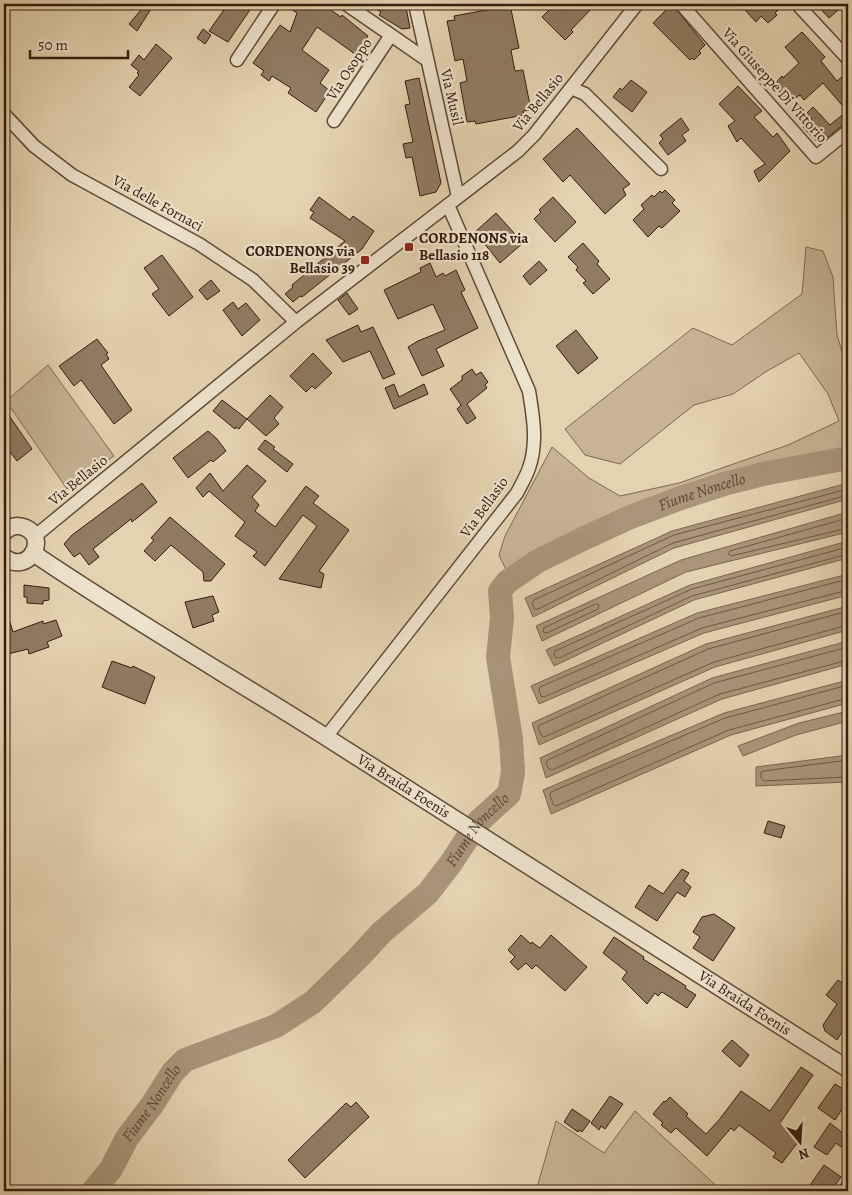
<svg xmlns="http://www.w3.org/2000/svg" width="852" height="1195" font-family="Alegreya,serif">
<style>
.green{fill:#c6b495;stroke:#7e6852}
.water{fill:#a8957a;stroke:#7a654f}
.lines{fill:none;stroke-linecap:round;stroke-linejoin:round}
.shore{stroke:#6e5844;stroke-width:1}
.river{stroke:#a8957a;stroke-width:24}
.building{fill:#907b63;stroke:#351c0f}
.minor-casing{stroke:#614a38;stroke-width:15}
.tertiary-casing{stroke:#614a38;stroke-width:19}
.minor{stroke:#ede2cc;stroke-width:12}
.tertiary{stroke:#ede2cc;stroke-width:16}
.poi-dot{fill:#8f2418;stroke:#ede2cc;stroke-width:2}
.labels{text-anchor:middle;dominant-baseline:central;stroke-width:4.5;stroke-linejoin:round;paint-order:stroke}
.street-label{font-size:15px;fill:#351c0f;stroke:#ede2cc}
.poi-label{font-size:15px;font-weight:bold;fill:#351c0f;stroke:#ede2cc;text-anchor:start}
.water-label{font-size:16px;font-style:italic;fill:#5d4634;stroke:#ede2cc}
</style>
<rect width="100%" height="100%" fill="#e4d3b1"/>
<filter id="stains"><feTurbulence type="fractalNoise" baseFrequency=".004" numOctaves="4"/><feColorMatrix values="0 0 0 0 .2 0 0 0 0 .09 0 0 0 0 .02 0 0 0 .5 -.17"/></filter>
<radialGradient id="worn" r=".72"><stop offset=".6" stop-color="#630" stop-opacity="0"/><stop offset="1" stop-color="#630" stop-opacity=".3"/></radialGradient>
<!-- green -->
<path class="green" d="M 806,247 L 823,251 L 833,277 L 837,335 L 848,371 L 848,458 L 763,474 L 724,484 L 678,499 L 628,518 L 589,536 L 538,561 L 520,573 L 507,572 L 499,555 L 505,536 L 552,447 L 589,478 L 620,496 L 679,483 L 788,445 L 839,421 L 828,394 L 799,353 L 767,371 L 733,394 L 694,405 L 620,464 L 585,455 L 565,429 L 693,328 L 732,345 L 802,294 Z
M 48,365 L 114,456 L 67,489 L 6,401 Z
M 635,1111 L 722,1191 L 536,1191 L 556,1121 L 604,1153 Z"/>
<!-- water -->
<path class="water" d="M 848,483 L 848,499 L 674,548 L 533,617 L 525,598 L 672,531 Z
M 848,512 L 848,532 L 686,572 L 542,641 L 536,626 L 681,560 Z
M 848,541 L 848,558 L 694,600 L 554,666 L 546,650 L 690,585 Z
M 848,574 L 848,595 L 704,633 L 539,704 L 531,686 L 697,613 Z
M 848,606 L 848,630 L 715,667 L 539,745 L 532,723 L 706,644 Z
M 848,641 L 848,664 L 722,699 L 546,778 L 540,758 L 712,678 Z
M 848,680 L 848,703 L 731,735 L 551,814 L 543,790 L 724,713 Z
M 848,711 L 848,721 L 796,735 L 743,756 L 738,746 L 799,723 Z
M 848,755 L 848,782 L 756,786 L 756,767 Z"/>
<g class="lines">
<!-- shore -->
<path class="shore" d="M 848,489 L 674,535 L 534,600 L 532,603 L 535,609 L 538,609 L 673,543 L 848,495
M 848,518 L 730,551 L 728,554 L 731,556 L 848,528
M 848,547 L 692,589 L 555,651 L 554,654 L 556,658 L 559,658 L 692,596 L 848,554
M 848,579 L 699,618 L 540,687 L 539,690 L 541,696 L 544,697 L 702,628 L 848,590
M 596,604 L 599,605 L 598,609 L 547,633 L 543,632 L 544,628 Z
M 848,611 L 708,649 L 540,725 L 538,727 L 541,735 L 544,737 L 714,662 L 848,625
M 848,647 L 714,683 L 548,760 L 546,762 L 548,768 L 552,770 L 720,694 L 848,660
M 848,685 L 725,718 L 551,792 L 550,795 L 553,804 L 556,806 L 729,730 L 848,698
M 848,760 L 763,771 L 761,772 L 761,778 L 764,781 L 848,777"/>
<!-- river -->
<path class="river" id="s1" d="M 93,1191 L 111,1169 L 127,1138 L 152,1105 L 173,1072 L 185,1060 L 276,1026 L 313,1002 L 358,958 L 382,932 L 428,893 L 451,863 L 478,822 L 509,794 L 513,772 L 511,739 L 498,657 L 502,618 L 500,591 L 507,582 L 538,561 L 589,536 L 628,518 L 678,499 L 724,484 L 763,474 L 848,458"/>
</g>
<!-- building -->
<path class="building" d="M 146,4 L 154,4 L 137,31 L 129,24 Z
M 228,4 L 254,4 L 228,42 L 209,31 Z
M 283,4 L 322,4 L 341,17 L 342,15 L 368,36 L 355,54 L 317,27 L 302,50 L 329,70 L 320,83 L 330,91 L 316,112 L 288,93 L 291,88 L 272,76 L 269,81 L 261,75 L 264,71 L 253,63 L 280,25 L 290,32 L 297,13 Z
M 368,4 L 397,4 L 402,8 L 406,7 L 410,28 L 402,29 L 379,15 L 381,12 Z
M 555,4 L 596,4 L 571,30 L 573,32 L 565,40 L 542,17 Z
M 672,4 L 705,45 L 699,51 L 701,53 L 694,60 L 692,58 L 690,60 L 653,23 Z
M 750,4 L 785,4 L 775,13 L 777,15 L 768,23 L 761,16 L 756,22 L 745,10 Z
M 816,4 L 845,4 L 829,18 Z
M 502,7 L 503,10 L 511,9 L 519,48 L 511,50 L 513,61 L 515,71 L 523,70 L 531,110 L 523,111 L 524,115 L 476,124 L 475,121 L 467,122 L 460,83 L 467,81 L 463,59 L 455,61 L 447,21 L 455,20 L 454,16 Z
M 203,29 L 211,35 L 205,44 L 197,38 Z
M 802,32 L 825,57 L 821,61 L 837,81 L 843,76 L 848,81 L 848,123 L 843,125 L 828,137 L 825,134 L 817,142 L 803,127 L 812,119 L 807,113 L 813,107 L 830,125 L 847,111 L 823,83 L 804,100 L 800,95 L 788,102 L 774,85 L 782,76 L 783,78 L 799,63 L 785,47 Z
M 156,44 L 172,58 L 140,96 L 129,87 L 139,75 L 137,73 L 139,71 L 131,65 L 139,55 L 144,60 Z
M 419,78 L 441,183 L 436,192 L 420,196 L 412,157 L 406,158 L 403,144 L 413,142 L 405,105 L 410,104 L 405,81 Z
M 631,80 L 647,92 L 632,112 L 613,97 L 620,88 L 622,90 Z
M 738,86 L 762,111 L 754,117 L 773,137 L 777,133 L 790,151 L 759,182 L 754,171 L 765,164 L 741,138 L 737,142 L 728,126 L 735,121 L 719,104 Z
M 681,118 L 689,130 L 682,135 L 686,141 L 668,155 L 659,143 L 663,139 L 660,135 Z
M 577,128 L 630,184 L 623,189 L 626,195 L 605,214 L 570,175 L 563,182 L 543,159 Z
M 665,190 L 675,200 L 672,203 L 680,211 L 662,228 L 659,226 L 648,237 L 633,220 L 644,209 L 641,205 L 652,195 L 654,197 L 660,191 L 662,193 Z
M 319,197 L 350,220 L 353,216 L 374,231 L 362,249 L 302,297 L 300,296 L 293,302 L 285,294 L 293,287 L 292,285 L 345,241 L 310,218 L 314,212 L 310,210 Z
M 553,197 L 576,222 L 555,242 L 534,219 L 541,212 L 539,210 Z
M 496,213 L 523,243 L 500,263 L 475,232 Z
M 583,243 L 599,261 L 597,264 L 610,279 L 593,294 L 583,283 L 586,281 L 576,270 L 578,267 L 568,257 Z
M 162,255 L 193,297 L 169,316 L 152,294 L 159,289 L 144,268 Z
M 539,261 L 547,270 L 530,285 L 523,276 Z
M 430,263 L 436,277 L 443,273 L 445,276 L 456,270 L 465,290 L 461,292 L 478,328 L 436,349 L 444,366 L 422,376 L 408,347 L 418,341 L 445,330 L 433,304 L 398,319 L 384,290 L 421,272 L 420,268 Z
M 211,280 L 220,291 L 207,300 L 199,290 Z
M 347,293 L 358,309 L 349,315 L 338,300 Z
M 233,302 L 238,309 L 246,303 L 260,320 L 242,336 L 223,310 Z
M 358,325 L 361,332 L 373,327 L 395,374 L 383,379 L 370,351 L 343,362 L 326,340 Z
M 576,330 L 598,358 L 578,374 L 556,346 Z
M 97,339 L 108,353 L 106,354 L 109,359 L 101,365 L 132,410 L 114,424 L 81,380 L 74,386 L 59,366 Z
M 313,353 L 332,373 L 315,389 L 312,386 L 306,392 L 290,376 Z
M 472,369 L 476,375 L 481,372 L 488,382 L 485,385 L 487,388 L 467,404 L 476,418 L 467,424 L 457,409 L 461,405 L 450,389 L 462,380 L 462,376 Z
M 394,384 L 399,397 L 424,384 L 428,394 L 394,409 L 385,388 Z
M 270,395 L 283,407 L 274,418 L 279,424 L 266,436 L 247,419 Z
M 222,400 L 247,419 L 239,429 L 236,427 L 235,429 L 213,411 Z
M 4,408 L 32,449 L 17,461 L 4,444 Z
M 208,431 L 217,439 L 226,451 L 213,462 L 211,460 L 188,478 L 173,458 Z
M 265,440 L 275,447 L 273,449 L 293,464 L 287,472 L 258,449 Z
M 247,465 L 266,481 L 252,497 L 259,505 L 255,511 L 275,527 L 306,486 L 319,496 L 313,503 L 349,530 L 319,571 L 324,574 L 321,588 L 279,579 L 317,526 L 303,515 L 265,566 L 253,556 L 257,552 L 235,536 L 245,522 L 209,491 L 203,497 L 196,488 L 210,473 L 223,491 Z
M 142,483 L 157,502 L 132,522 L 131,519 L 93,549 L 99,557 L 89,565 L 80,553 L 74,557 L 64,544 L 72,535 Z
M 170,517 L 225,564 L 211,581 L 204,581 L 203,572 L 171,545 L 155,561 L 144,551 L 154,540 L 151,538 Z
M 24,585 L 49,588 L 49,600 L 43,601 L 43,604 L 27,603 L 27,597 L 24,597 Z
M 213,596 L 219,612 L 212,615 L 214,621 L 193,628 L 185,602 Z
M 4,610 L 6,610 L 13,632 L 43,621 L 43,624 L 56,620 L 62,636 L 47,642 L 49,647 L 29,654 L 28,649 L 4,655 Z
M 112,661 L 132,668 L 133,666 L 155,677 L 145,704 L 102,687 Z
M 768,821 L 785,826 L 781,838 L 764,833 Z
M 682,869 L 689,873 L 684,881 L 691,887 L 685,897 L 677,892 L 657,921 L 635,907 L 649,885 L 663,894 Z
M 714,914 L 735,928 L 713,961 L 693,948 L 700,937 L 693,932 L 702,917 Z
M 521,935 L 531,944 L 532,942 L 540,948 L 551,935 L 587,967 L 565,991 L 536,965 L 532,969 L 526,963 L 518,970 L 510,962 L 515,957 L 508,950 Z
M 614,937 L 644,957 L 643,959 L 686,986 L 685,988 L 696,995 L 687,1008 L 662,992 L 658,996 L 655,993 L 647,1004 L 622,979 L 627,972 L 603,953 Z
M 838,980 L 848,987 L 848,1023 L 837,1040 L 825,1031 L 823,1025 L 837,1004 L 826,995 Z
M 732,1040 L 749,1055 L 740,1067 L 722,1051 Z
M 801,1067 L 813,1075 L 780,1123 L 801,1138 L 782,1163 L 773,1157 L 776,1153 L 739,1125 L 734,1131 L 731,1128 L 707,1156 L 676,1128 L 671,1133 L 661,1125 L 663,1123 L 653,1114 L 664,1101 L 665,1102 L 670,1097 L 688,1114 L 686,1116 L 706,1134 L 719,1120 L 741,1091 L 770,1111 Z
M 835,1084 L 848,1092 L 848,1100 L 835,1120 L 818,1108 Z
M 610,1096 L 623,1104 L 605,1129 L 601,1126 L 599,1130 L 591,1123 Z
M 356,1102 L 369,1117 L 305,1178 L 288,1160 L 346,1103 L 351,1107 Z
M 572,1109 L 590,1121 L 582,1132 L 579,1130 L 578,1132 L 564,1122 Z
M 830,1123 L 848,1137 L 841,1147 L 836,1143 L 827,1155 L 814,1147 Z
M 824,1165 L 841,1177 L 831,1191 L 806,1191 Z"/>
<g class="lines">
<defs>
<path id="minor" d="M 346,4 L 427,60
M 415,4 L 458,197
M 681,4 L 816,157 L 848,131
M 797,4 L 848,59
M 237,60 L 274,4
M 571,88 L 585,94 L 661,169
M 4,114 L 34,146 L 72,175 L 199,244 L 253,280 L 296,322
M 334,121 L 391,35
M 34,537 L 296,322 L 518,151 L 534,135 L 637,4
M 326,737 L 517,493 C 521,485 526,477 529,468 C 538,443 533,416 529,391 L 448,205
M 845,1191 L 848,1186"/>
<g id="tertiary">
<path d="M 4,532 C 11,526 17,524 26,528 C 49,539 28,576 4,557"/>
<path id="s2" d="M 33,553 C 130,619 231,677 329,739 C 503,848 676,958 848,1069"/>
</g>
</defs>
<!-- minor casing -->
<use href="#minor" class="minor-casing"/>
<!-- tertiary casing -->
<use href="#tertiary" class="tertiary-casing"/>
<!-- minor -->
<use href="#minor" class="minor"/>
<!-- tertiary -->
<use href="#tertiary" class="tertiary"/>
</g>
<!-- markers -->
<g class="poi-dot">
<rect x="404" y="242" width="10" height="10" rx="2.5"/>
<rect x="360" y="255" width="10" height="10" rx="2.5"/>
</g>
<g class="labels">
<!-- street labels -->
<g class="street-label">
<text transform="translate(349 69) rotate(-57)">Via Osoppo</text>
<text transform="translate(775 85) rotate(48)">Via Giuseppe Di Vittorio</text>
<text transform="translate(452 97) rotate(77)">Via Musil</text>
<text transform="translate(538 102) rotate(-51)">Via Bellasio</text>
<text transform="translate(158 203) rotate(29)">Via delle Fornaci</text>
<text transform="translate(78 480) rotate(-39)">Via Bellasio</text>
<text transform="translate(484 507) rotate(-54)">Via Bellasio</text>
<text stroke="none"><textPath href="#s2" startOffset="438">Via Braida Foenis</textPath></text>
<text stroke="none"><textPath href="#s2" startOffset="842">Via Braida Foenis</textPath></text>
</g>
<!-- poi labels -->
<g class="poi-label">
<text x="419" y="238">CORDENONS via<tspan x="419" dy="17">Bellasio 118</tspan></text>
<text x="355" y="251" text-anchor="end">CORDENONS via<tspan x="355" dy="17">Bellasio 39</tspan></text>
</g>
<!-- water labels -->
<g class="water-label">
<text stroke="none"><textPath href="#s1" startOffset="1021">Fiume Noncello</textPath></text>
<text stroke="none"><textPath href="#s1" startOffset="541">Fiume Noncello</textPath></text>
<text stroke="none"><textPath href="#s1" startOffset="106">Fiume Noncello</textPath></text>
</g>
</g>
<!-- margin -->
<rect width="852" height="1195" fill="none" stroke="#e4d3b1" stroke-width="20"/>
<rect x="5" y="5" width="842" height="1185" fill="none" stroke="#351c0f" stroke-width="2.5"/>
<rect x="10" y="10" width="832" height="1175" fill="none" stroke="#351c0f"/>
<!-- north arrow -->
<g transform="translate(800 1142) rotate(162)" stroke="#ede2cc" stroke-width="4" paint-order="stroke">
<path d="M0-4L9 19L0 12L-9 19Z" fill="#351c0f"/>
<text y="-8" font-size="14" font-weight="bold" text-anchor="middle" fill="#351c0f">N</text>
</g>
<!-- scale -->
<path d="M30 50v8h98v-8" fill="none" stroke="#351c0f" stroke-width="2.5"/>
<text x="38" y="50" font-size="15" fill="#351c0f" stroke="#ede2cc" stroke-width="4" paint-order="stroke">50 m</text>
<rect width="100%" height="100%" filter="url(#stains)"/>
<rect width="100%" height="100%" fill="url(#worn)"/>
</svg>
